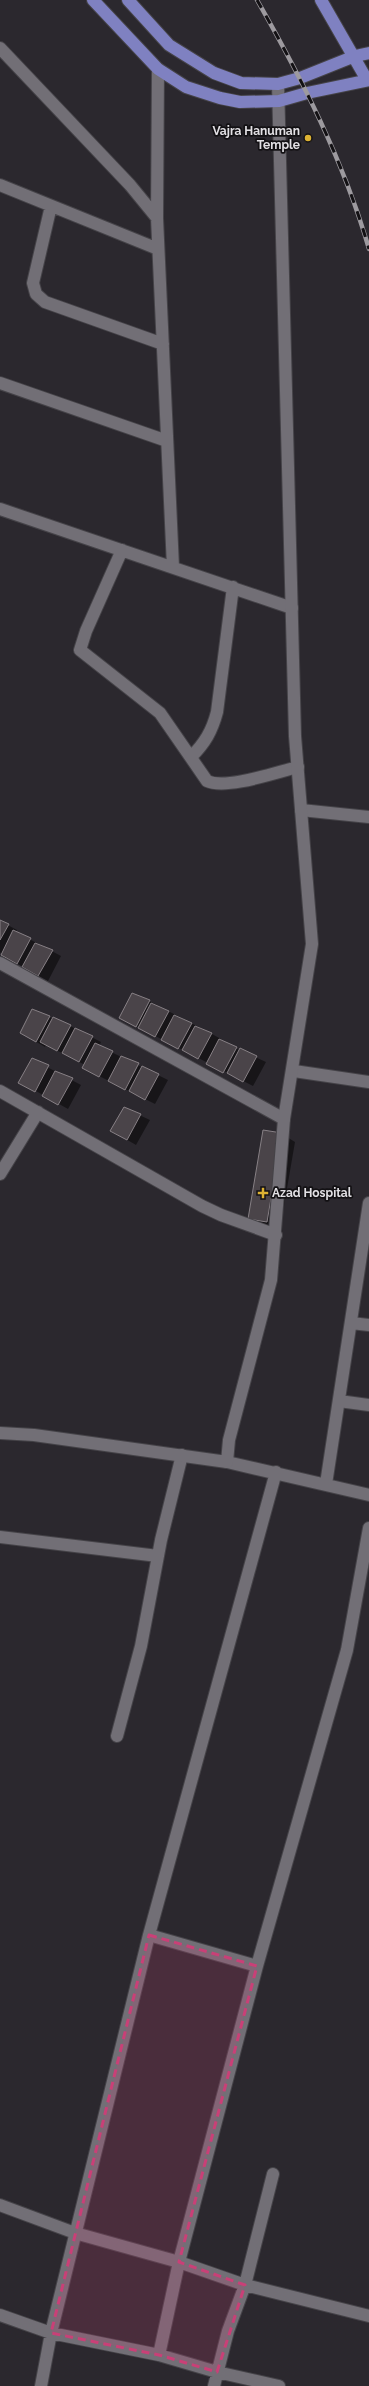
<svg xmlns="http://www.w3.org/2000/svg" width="369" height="2386" font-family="Raleway,sans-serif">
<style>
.shadow{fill:#0007}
.building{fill:#4a4449;stroke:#878085}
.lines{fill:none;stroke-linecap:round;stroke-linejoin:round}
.minor-casing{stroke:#454348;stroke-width:14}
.tertiary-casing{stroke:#454348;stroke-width:14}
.primary-casing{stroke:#454348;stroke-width:14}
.minor{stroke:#726f76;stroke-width:12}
.tertiary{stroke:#726f76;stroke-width:12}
.primary{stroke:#7f81c1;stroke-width:12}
.rail-casing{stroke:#9d9a9f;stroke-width:4.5}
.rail{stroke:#131114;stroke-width:3;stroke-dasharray:9;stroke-linecap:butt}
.marked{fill:#c94077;fill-opacity:0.2;stroke:#c94077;stroke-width:3;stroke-dasharray:8 5;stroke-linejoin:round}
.poi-dot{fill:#dcb233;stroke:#131114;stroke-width:1.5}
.labels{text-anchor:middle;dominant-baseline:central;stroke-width:3.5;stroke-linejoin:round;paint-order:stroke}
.poi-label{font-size:12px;font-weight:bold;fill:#e3e1e5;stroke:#131114;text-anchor:end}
</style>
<rect width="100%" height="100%" fill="#2b282e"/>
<!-- shadow -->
<path class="shadow" d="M 0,921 L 17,930 L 16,932 L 61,956 L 48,981 L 2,955 L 0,952 Z
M 149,1001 L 212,1034 L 221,1039 L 220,1041 L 266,1062 L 253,1086 L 130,1023 Z
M 33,1010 L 70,1026 L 101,1042 L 99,1046 L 168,1080 L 155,1104 L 93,1073 L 85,1065 L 66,1055 L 46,1045 L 45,1047 L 21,1033 Z
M 32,1059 L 81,1085 L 68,1109 L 20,1082 Z
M 124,1108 L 150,1120 L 136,1145 L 112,1131 Z
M 282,1134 L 295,1142 L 280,1229 L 262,1226 L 249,1218 Z"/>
<!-- building -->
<path class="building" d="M 0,920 L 9,924 L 0,940 Z
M 13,930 L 31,938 L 17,964 L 1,955 Z
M 35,943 L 53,950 L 38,976 L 22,967 Z
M 132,993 L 150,1000 L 136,1027 L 119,1018 Z
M 151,1003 L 169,1011 L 155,1037 L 138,1028 Z
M 32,1009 L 50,1016 L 36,1042 L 20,1033 Z
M 174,1015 L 192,1023 L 178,1049 L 161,1040 Z
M 53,1017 L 71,1025 L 57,1051 L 40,1042 Z
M 195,1026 L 212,1033 L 198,1059 L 182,1050 Z
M 75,1028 L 93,1036 L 79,1062 L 62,1053 Z
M 219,1039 L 237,1047 L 223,1073 L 206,1064 Z
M 95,1043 L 113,1051 L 99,1077 L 82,1068 Z
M 240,1048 L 257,1056 L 243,1082 L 227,1073 Z
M 121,1056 L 139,1063 L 125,1090 L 108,1081 Z
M 32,1058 L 49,1065 L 35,1092 L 18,1083 Z
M 142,1066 L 159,1074 L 145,1100 L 129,1091 Z
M 55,1071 L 73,1078 L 58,1105 L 42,1096 Z
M 124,1107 L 141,1114 L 127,1140 L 110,1131 Z
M 263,1130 L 282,1133 L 267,1222 L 248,1219 Z"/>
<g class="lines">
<defs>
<path id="minor" d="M 0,48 L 130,185 L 157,218
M 158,69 L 157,218 L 173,567
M 0,185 L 158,249
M 51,206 L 33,283 L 36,294 L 45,302 L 163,344
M 0,383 L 167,441
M 0,509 L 292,608
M 122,550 L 86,631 L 80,650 L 160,713 L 207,781 C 226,790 277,772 298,767
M 191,757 C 205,743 212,731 217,712 L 233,587
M 301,810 L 369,817
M 0,963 L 284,1119
M 294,1071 L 369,1082
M 0,1091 L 202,1206 L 221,1215 L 276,1235
M 0,1174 L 38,1112
M 351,1323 L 369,1325
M 339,1401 L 369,1405
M 227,1462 L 369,1495
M 326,1484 L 369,1203
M 0,1537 L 158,1556
M 117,1736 L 141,1646 L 161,1540 L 182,1455
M 149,1935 L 257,1966
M 0,2205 L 75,2233 L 179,2262 L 245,2285 L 369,2316
M 0,2315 L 51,2333 L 159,2355 L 217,2372 L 279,2386
M 159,2355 L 179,2262 L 257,1966 L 347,1650 L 369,1528
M 41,2386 L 51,2333 L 149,1935 L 276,1472
M 214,2386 L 228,2331 L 245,2285 L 273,2174"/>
<path id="tertiary" d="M 0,1433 L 34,1435 L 227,1462 L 229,1440 L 271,1280 L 284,1119 L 312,944 L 295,736 L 278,84"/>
<path id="primary" d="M 93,0 L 158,69 L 186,87 L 220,98 L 240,102 L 279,101 L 307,93 L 369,80
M 128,0 L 169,45 L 214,73 L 241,83 L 278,84 L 300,78 L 355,56 L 369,53
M 321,0 L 367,80"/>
</defs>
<!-- minor casing -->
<use href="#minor" class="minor-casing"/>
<!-- tertiary casing -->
<use href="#tertiary" class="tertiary-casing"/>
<!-- primary casing -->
<use href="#primary" class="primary-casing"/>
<!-- minor -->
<use href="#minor" class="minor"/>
<!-- tertiary -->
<use href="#tertiary" class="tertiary"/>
<!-- primary -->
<use href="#primary" class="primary"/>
<defs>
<path id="rail" d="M 257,0 C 302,79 344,162 369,249"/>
</defs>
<!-- rail casing -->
<use href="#rail" class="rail-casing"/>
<!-- rail -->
<use href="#rail" class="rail"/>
</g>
<!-- marked area -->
<path class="marked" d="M 149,1935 L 257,1966 L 179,2262 L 245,2285 L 217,2372 L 159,2355 L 51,2333 Z"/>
<!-- markers -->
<g class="poi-dot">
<circle cx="308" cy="138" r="4"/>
<path d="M261 1187h4v4h4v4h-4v4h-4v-4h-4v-4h4z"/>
</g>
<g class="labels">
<!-- poi labels -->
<g class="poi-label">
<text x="300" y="131">Vajra Hanuman<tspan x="300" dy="14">Temple</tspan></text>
<text x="272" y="1193" text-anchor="start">Azad Hospital</text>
</g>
</g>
</svg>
